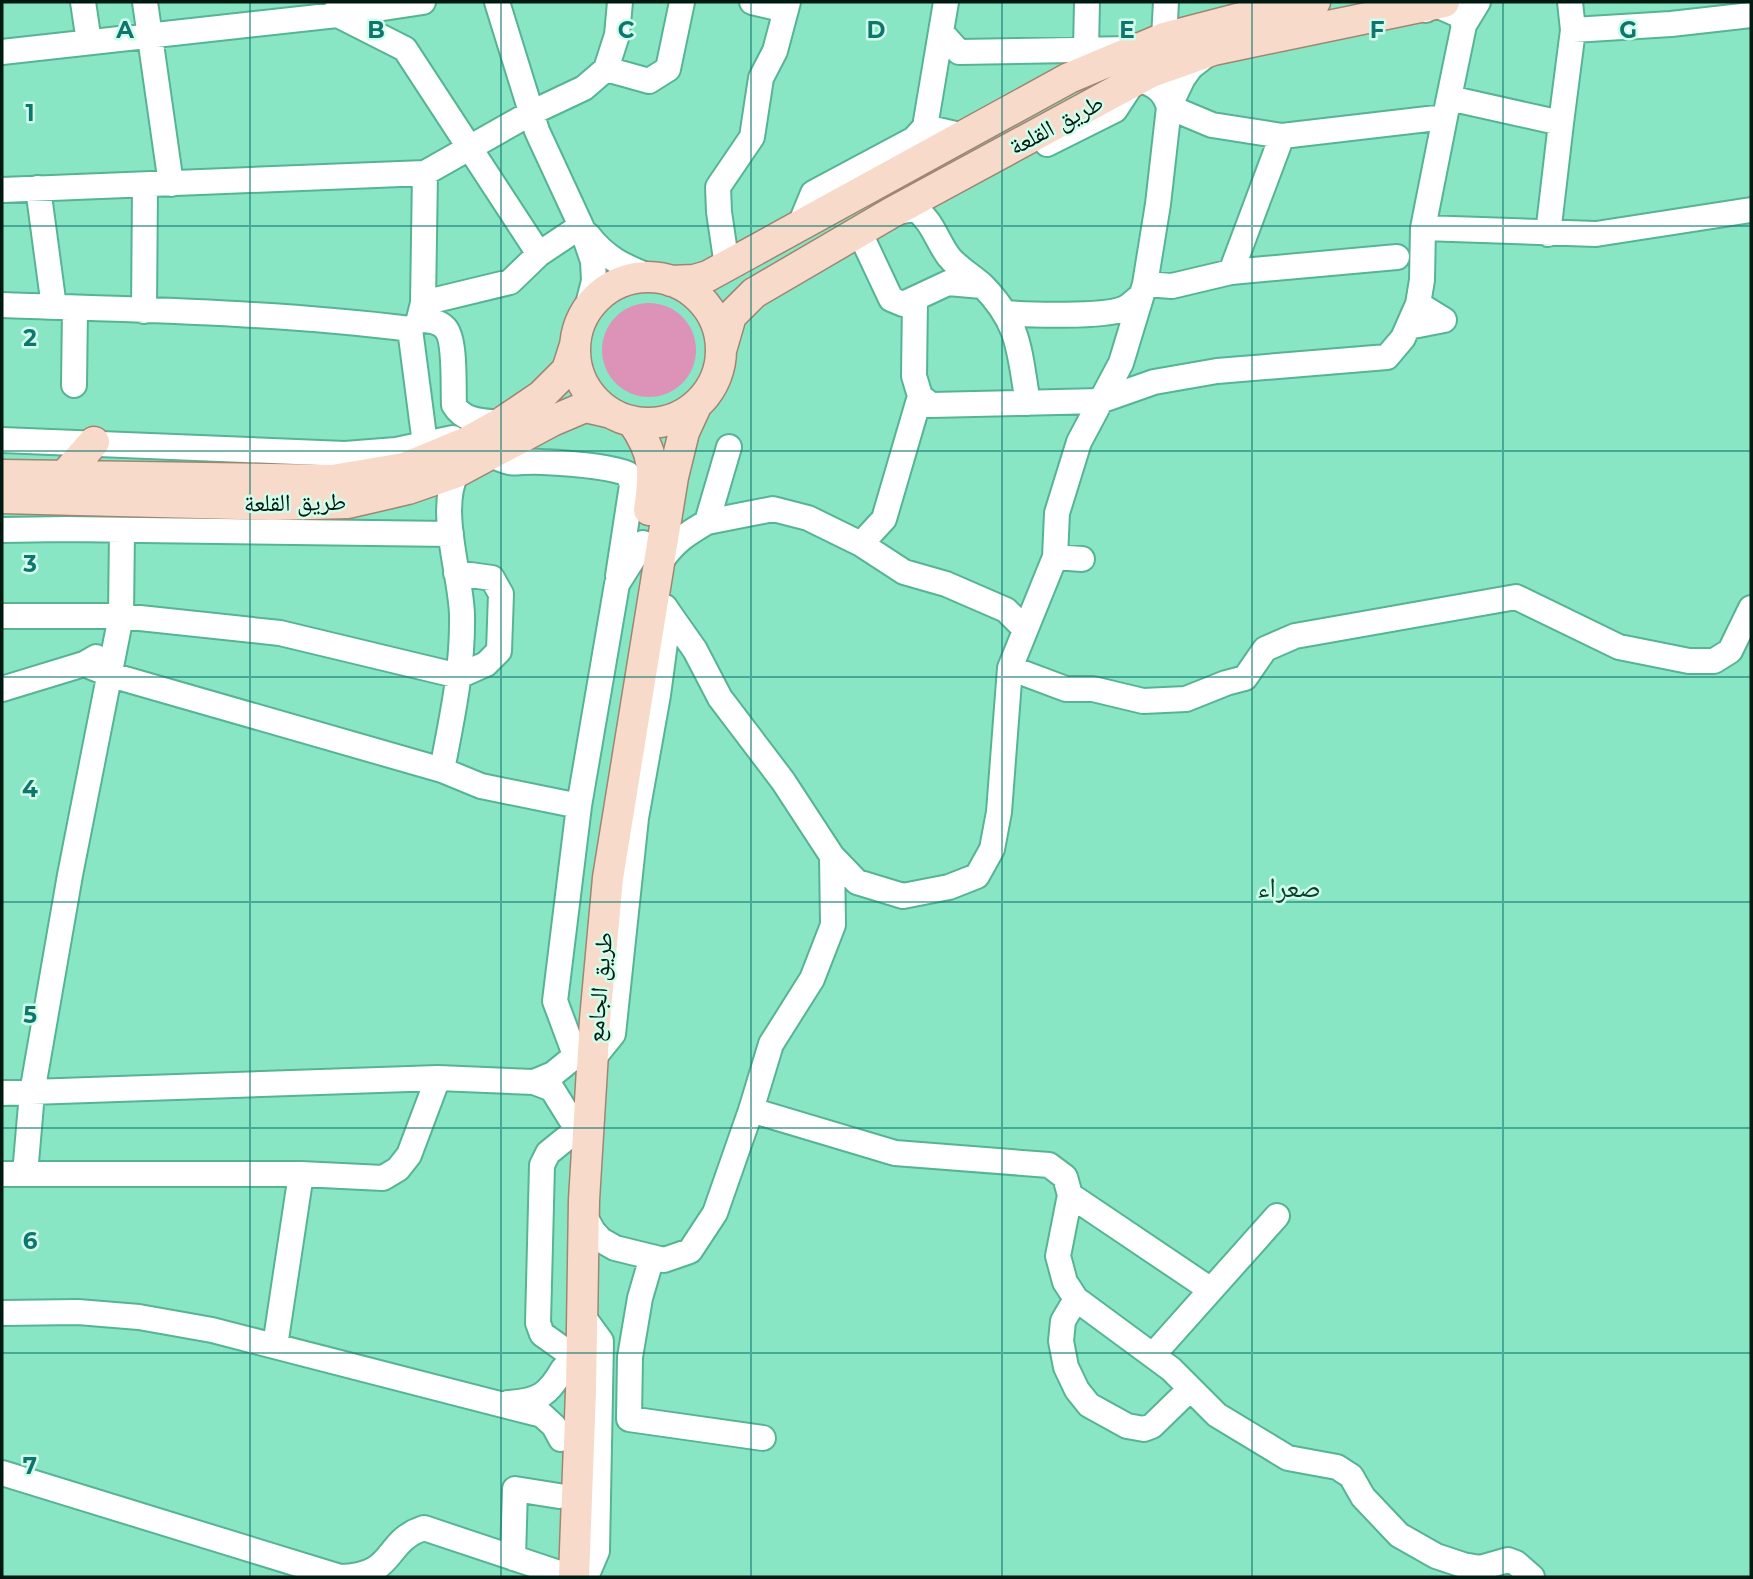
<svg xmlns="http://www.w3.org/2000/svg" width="1753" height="1579" font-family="Montserrat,'Noto Naskh Arabic',sans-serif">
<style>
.green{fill:#dd93b7}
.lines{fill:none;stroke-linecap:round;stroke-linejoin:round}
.minor-casing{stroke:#56b494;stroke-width:28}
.major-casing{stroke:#9f8672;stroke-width:33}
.minor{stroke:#fff;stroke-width:24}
.major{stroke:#f8daca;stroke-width:30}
.grid{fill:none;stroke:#0f766e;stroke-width:2;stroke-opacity:0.55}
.labels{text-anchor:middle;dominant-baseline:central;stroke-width:5;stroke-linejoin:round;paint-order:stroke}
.street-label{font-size:24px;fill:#001911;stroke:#d1fdeb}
.quarter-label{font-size:28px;fill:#093f30;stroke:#d1fdeb}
.grid-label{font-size:23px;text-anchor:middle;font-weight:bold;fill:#0f766e;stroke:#d1fdeb;stroke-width:5;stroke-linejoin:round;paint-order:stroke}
</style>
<rect width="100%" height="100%" fill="#89e6c5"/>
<!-- green -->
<path class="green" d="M602 350a47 47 0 1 1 94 0a47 47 0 1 1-94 0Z"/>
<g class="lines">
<defs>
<path id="minor" d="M 83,2 L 89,42
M 145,2 L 171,184
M 497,2 L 537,131 L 581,226 L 593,261 L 594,281 L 586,312
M 752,2 L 786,10
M 1426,10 L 1434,4 L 1459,15 L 1464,25
M 334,13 L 405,49 L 539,254
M 1573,30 L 1671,24 L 1751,15
M 941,32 L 959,52 L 1131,49
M 1164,38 L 1166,2
M 1086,49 L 1087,2
M 2,52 L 337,15 L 423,2
M 606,69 L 649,81 L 668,69 L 682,2
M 1138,79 C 1155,85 1164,90 1169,107 L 1212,125 L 1282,136 L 1445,117
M 1449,98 L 1561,123 L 1573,30 L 1570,2
M 925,127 L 946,2
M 1047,144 L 1115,110 L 1134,81
M 38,188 L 54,307
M 2,190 L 425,173 L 531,113 L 584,88 L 606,69 L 617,35 L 620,2
M 891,213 L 915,209 C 932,220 937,241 949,257 C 958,268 972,276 982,285 C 1021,324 1019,352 1028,403
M 799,227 L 813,193 L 914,139 L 925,127 L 964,136
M 1423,228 L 1596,234 L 1751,210
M 859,231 L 891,299 L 903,304 L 948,283 L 982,286
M 1548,234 L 1561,123
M 588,235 C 605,258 625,267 651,277
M 727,266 L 719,212 L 718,187 L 752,137 L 761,78 L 775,51 L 788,2
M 1231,272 L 1282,136
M 1145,284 L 1172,286 L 1231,272 L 1397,257
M 915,299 L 914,376 L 920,396 L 931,405 L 1100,401 L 1154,382 L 1217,371 L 1387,357 L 1403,338 L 1418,304 L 1422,280 L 1423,228 L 1445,117 L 1464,25 L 1478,2
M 423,303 L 510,282 L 539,254 L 581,226
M 2,305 C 138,310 275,312 410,329
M 144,311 L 145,186
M 1006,313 C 1029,315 1103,317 1123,309 C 1129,307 1135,300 1141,296
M 419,319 L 423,303 L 425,173
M 419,320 C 427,320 439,321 445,328 C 456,339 453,389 454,405 C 464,422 483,421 501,423
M 1408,327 L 1444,320 L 1418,304
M 410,329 L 425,444
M 74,385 L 75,308
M 2,440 L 345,454 L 396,450 L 453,438
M 729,447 L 707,522 L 773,509 L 808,518 L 861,544 L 904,572 L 946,584 L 1006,610 L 1025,629
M 490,454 C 514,468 518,460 542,462 C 564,463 609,466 628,474 L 632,485 L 618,576
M 2,530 L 66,529 L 451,534
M 861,544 L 884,519 L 920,396
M 1055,557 L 1082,559
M 659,564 C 674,542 685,535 707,522
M 669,613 L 695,650 L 720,698 L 783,781 L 832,856 L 833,925 L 812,979 L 771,1044 L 751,1110
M 2,616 L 121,616 L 280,633 L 459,676 L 486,664 L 499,651 L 501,594 L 492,578 L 456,573
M 84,664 L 111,675 L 442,770 L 481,786 L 579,806
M 1010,668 L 1066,689 L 1093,689 L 1143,701 L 1186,699 L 1226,683 L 1245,678 L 1265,649 L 1295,636 L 1516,597 L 1619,647 L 1689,661 L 1714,661 L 1730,651 L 1751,608
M 2,689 L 84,664 L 96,657
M 442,770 C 452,718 463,668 462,615 C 461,574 437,509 457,472
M 832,856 L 857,882 L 903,896 L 949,887 L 977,876 L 992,849 L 999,812 L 1010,668 L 1055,557 L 1057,513 L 1079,442 L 1121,363 L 1145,284 L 1158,204 L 1169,107 L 1183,78 L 1191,67 L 1209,53
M 574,1052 L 555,1001 L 579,806 L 617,584 L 643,543
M 592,1060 L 613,1034 L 636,818 L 658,695 L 669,613 L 665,607
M 2,1093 L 438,1078 L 534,1082
M 570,1118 L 552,1089 L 534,1082 L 553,1074 L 574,1057
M 2,1174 L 301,1174 L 383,1178 L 398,1169 L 409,1155 L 438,1078
M 25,1174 L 32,1093 L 70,875 L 121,616 L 122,530
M 1070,1195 L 1211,1290
M 584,1215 L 593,1231 L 601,1240 L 615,1248 L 664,1260 L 690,1251 L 715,1213 L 751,1110 L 895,1153 L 1049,1165 L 1065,1177 L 1070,1195 L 1058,1256 L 1065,1282 L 1076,1299 L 1171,1369 L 1217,1415 L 1288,1458 L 1337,1467 L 1351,1476 L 1363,1497 L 1399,1535 L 1436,1556 L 1463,1565 L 1480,1568 L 1508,1560 L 1516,1563 L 1532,1577
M 652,1257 L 640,1298 L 630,1357 L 629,1419 L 763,1438
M 1076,1299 L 1063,1321 L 1061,1341 L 1066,1367 L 1077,1390 L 1089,1405 L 1127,1426 L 1144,1429 L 1152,1426 L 1190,1389
M 2,1313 L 78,1312 L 139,1317 L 212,1330 L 542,1415 L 554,1426 L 561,1439
M 582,1315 L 601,1341 L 597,1551 L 586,1577
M 275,1346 L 301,1174
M 563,1349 L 542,1334 L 538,1323 L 542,1165 L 548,1153 L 569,1136
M 1153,1355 L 1277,1216
M 508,1403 C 539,1401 548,1395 563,1369
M 2,1473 L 340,1577 C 397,1576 383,1541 424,1528 L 556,1572
M 513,1558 L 515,1489 L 559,1496"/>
<path id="major" d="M575 350a73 73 0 1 1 146 0a73 73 0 1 1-146 0Z
M 671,281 L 694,280 L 708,276 L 1069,78 L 1164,38 L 1260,13 L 1315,2
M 722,347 L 731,316 L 754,293 L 891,213 L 1151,72 L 1213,50 L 1444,2
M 632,421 C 655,454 655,471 649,510
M 2,475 L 332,480 L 404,468 L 467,442 L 501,423 L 541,396 L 567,370 L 575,345
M 64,476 L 94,442
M 2,498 L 273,505 L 348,503 L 408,489 L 457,472 L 552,421 L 585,407 L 611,413
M 574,1577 L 581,1391 L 584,1200 L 595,1020 L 608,878 L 673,477 L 684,432 L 696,406"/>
</defs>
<!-- minor casing -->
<use href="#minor" class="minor-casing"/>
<!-- major casing -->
<use href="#major" class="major-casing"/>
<!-- minor -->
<use href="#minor" class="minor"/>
<!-- major -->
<use href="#major" class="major"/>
</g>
<!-- grid -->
<path class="grid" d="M 250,2 L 250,1577M 501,2 L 501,1577M 751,2 L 751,1577M 1002,2 L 1002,1577M 1252,2 L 1252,1577M 1503,2 L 1503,1577M 2,226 L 1751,226M 2,451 L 1751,451M 2,677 L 1751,677M 2,902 L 1751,902M 2,1128 L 1751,1128M 2,1353 L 1751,1353"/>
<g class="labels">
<!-- street labels -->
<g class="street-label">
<text transform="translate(1056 124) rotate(-28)">طريق القلعة</text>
<text transform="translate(295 502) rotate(-1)">طريق القلعة</text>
<text transform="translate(599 987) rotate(-85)">طريق الجامع</text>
</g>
<!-- quarter labels -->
<g class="quarter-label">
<text x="1289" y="887">صعراء</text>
</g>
</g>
<g class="grid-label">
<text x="125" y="38">A</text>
<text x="376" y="38">B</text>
<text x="626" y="38">C</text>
<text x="876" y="38">D</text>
<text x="1127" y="38">E</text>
<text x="1377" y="38">F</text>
<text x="1628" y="38">G</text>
<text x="30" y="121">1</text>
<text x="30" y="346">2</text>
<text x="30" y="572">3</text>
<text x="30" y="797">4</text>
<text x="30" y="1023">5</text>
<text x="30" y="1249">6</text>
<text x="30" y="1474">7</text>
</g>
<!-- border -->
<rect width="1753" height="1579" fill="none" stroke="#001911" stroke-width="7"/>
</svg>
